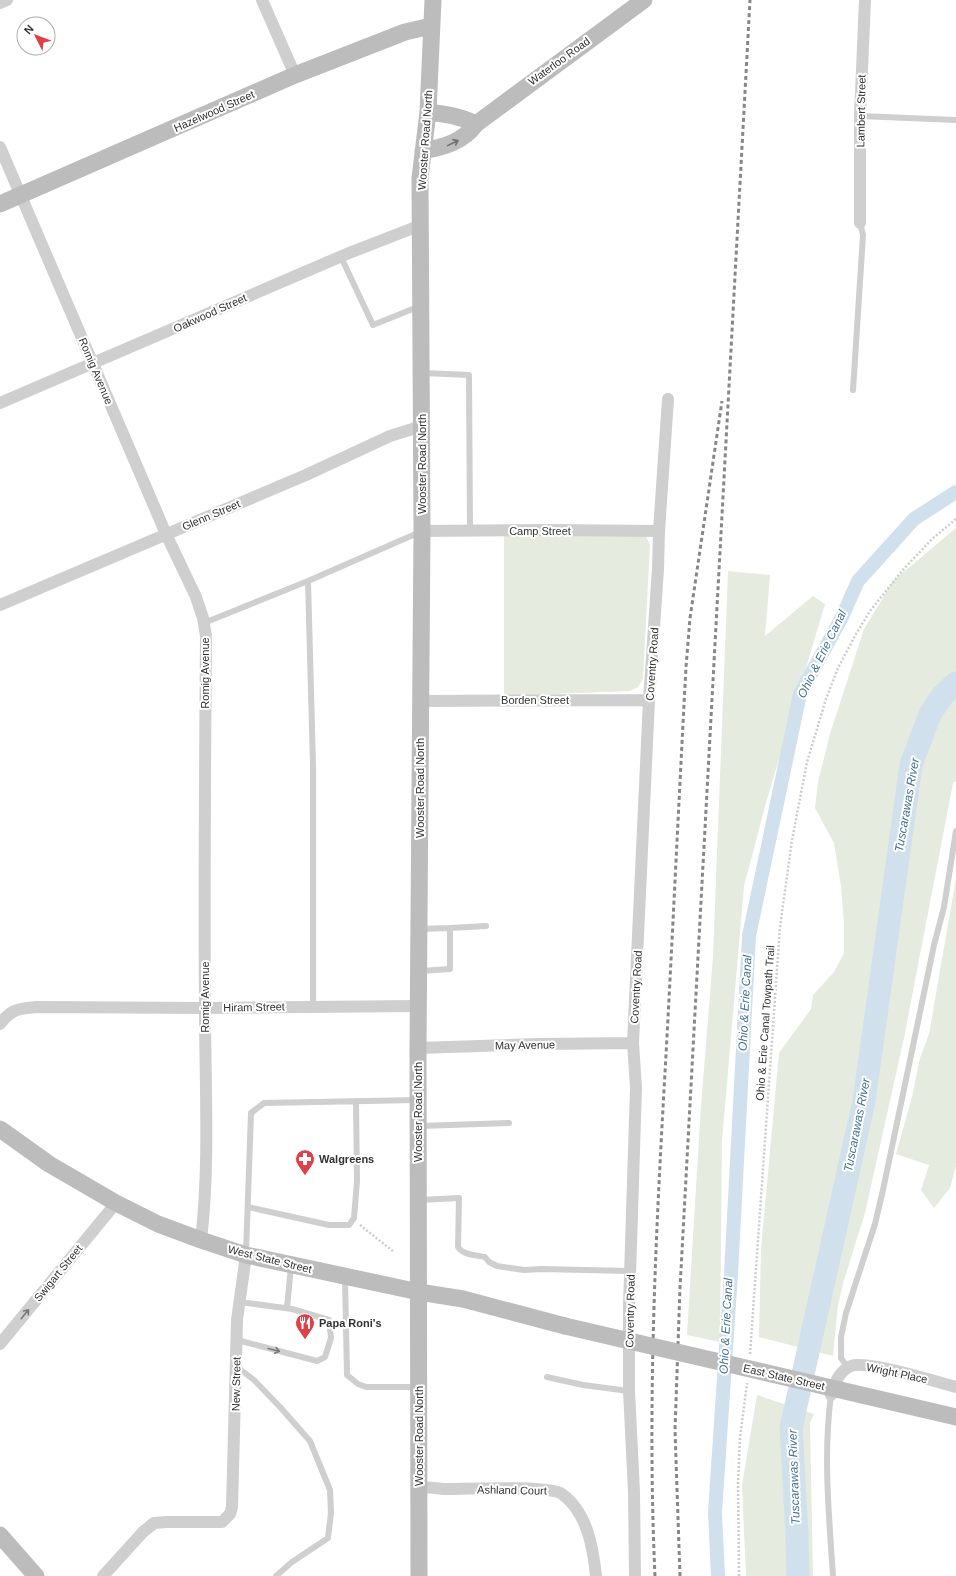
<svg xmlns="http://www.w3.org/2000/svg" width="956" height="1576" font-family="Helvetica,sans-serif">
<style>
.green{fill:#e5ebdf}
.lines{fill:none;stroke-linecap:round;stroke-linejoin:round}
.canal{stroke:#d0e0ec;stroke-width:14}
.river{stroke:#d0e0ec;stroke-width:23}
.path{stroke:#ccc;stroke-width:2.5;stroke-dasharray:2 2;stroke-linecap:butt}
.lane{stroke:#cfcfcf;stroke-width:6}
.street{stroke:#cfcfcf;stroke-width:12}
.secondary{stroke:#bcbcbc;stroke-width:17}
.rail{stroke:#878787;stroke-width:3;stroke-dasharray:4 3;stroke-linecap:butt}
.secondary-bridge{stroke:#bcbcbc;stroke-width:17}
.oneway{stroke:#707070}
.oneway2{stroke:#797979}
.labels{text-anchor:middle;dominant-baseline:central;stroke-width:4;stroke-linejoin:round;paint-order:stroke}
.street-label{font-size:11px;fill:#323232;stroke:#fff}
.poi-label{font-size:11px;font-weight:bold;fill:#323232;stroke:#fff;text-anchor:start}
.water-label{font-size:12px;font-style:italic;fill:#437092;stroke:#fff}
</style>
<rect width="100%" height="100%" fill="#fff"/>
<!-- green -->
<path class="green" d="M 956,528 L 956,781 L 953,783 L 904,1038 L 865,1213 L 844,1280 L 838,1305 L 833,1356 L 759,1337 L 761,1249 L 779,1053 L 811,1009 L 813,995 L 834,972 L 844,953 L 844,923 L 841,886 L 834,843 L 815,808 L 818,782 L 830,734 L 864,629 L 893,581 Z
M 504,534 L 646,536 L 650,545 L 643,679 L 638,687 L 630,691 L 504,696 Z
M 728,571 L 770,575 L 765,636 L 813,596 L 825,604 L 766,803 L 744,886 L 722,1141 L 720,1342 L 687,1335 L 701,1106 L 713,957 Z
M 956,878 L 956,1166 L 950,1188 L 934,1208 L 921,1190 L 929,1165 L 896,1154 L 912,1097 L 920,1058 L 929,1034 Z
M 757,1395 L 814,1414 L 810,1423 L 813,1576 L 746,1576 L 742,1485 Z"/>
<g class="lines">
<!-- canal -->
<path class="canal" d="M 718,1576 L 715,1512 L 731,1274 L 749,936 L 800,694 L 842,617 L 858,581 L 914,519 L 956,492"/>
<!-- river -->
<path class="river" d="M 798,1576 L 797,1535 L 791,1428 L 864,1101 L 911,765 L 930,714 L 943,695 L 956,683"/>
<!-- path -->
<path class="path" d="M 360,1225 L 394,1252
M 750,1354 L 780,927 L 792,840 L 807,762 L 826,699 L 838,668 L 856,634 L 870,611 L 902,571 L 932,539 L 956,519
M 739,1576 L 738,1483 L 740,1438 L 747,1383"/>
<!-- lane -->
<path class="lane" d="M 860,116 L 956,120
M 341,257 L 373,325 L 420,306
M 423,373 L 469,375 L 470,531
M 853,390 L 863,235 L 860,223
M 308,581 L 313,765 L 313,1006
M 204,623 L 308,581 L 420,532
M 450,928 L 486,926
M 420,971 L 450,969 L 450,928 L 420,929
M 420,1126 L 509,1123
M 420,1200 L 459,1198 L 458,1247 C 463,1255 476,1255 485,1257 L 489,1262 L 497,1266 L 524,1270 L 541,1269 L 630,1271
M 248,1207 L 329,1225 L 349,1225 L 354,1218 L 357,1181 L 356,1101
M 246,1253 L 251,1113 L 264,1103 L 417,1100
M 345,1278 L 347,1375 L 358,1384 L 366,1387 L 417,1387
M 287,1308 L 291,1266
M 237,1340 L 317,1361 L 325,1357 L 331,1338 L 329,1320 L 292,1309 L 240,1302
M 236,1366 L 254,1380 L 280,1407 L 310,1441 L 330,1490 L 331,1513 L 328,1538 L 292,1562 L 276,1576
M 848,1368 L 841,1358 L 841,1337 L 846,1313 L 875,1224 L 883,1190 L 934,945 L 944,907 L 956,831
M 547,1377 L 583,1385 L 629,1391
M 831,1395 C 823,1455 829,1516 833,1576"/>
<!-- street -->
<path class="street" d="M 262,0 L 295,75
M 0,3 L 7,0
M 0,147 L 166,534 L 196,597 L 203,618 L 206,636 C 205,760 204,883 205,1007 C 205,1085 210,1163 201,1240
M 860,223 L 860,116 L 865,0
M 0,403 L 349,253 L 421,225
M 422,531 L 549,530 L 659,531
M 0,605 L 306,475 L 390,436 L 422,426
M 421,701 L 649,700
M 0,1024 C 12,1008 19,1009 37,1007 L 205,1008 L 418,1006
M 418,1048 L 538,1044 L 633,1043
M 0,1344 L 116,1203
M 831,1395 C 835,1383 839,1371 851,1366 C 866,1360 937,1382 956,1387
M 419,1487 C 427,1487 435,1488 443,1489 C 464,1489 550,1485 562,1494 C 587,1512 593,1547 596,1576
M 103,1576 L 143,1532 L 154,1523 L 167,1522 L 222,1522 L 230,1514 L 232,1507 L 237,1320 L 246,1255
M 635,1576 L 634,1492 L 629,1391 L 629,1307 L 636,1088 L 633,1043 L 649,700 L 658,569 L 659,531 L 668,399"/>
<!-- secondary -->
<path class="secondary" d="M 428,112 C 445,114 460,116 476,124
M 423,151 C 444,147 463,142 476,124 L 644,0
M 0,204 L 295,75 L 405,32 L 431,26
M 0,1129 L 49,1164 L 116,1203 L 158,1224 L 201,1240 L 246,1255 L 419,1292 L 463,1299 L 565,1326
M 0,1535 L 36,1576
M 419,1576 L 418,1048 L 422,531 L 420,178 L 428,112 L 433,0"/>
<!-- rail -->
<path class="rail" d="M 655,1576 C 647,1402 656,1229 666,1055 C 673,926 679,797 686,667 L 690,618 L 722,401
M 680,1576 L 675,1430 L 680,1288 L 750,0"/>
<!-- secondary-bridge -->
<path class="secondary-bridge" d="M 565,1326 L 956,1417"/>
</g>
<!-- one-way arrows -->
<defs><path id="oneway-shaft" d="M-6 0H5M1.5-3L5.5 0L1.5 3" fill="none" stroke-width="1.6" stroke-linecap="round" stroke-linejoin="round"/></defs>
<use class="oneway" href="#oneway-shaft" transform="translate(453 143) rotate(-26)"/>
<g class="oneway2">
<use href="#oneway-shaft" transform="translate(25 1314) rotate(-51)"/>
<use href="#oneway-shaft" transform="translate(274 1350) rotate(14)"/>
</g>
<!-- icons -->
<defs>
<symbol id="pharmacy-pin" viewBox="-11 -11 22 30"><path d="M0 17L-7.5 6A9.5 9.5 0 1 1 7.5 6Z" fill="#dd4046" stroke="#fff"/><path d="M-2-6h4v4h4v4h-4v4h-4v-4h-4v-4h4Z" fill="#fff"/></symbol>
<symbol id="restaurant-pin" viewBox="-11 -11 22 30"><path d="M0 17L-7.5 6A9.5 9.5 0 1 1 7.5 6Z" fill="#dd4046" stroke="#fff"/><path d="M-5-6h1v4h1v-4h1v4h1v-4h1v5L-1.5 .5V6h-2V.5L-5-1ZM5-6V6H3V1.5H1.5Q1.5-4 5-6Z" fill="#fff"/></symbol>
</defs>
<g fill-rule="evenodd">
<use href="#pharmacy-pin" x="294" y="1148" width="22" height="30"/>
<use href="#restaurant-pin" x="294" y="1312" width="22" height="30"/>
</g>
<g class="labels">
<!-- street labels -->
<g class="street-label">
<text transform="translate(559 61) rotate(-36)">Waterloo Road</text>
<text transform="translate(214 111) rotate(-24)">Hazelwood Street</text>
<text transform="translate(861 111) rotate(-89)">Lambert Street</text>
<text transform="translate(425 140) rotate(-86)">Wooster Road North</text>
<text transform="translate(210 313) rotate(-24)">Oakwood Street</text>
<text transform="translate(96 371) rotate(67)">Romig Avenue</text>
<text transform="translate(422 464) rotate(-90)">Wooster Road North</text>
<text transform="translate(211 515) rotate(-23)">Glenn Street</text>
<text x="540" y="531">Camp Street</text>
<text transform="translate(652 664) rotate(-86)">Coventry Road</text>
<text transform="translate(205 673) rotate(-90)">Romig Avenue</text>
<text x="535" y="700">Borden Street</text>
<text transform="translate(420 788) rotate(-90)">Wooster Road North</text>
<text transform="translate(636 987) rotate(-87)">Coventry Road</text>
<text transform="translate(205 997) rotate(-90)">Romig Avenue</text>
<text transform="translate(254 1007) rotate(-1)">Hiram Street</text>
<text transform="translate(765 1023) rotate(-86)">Ohio &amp; Erie Canal Towpath Trail</text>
<text transform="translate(525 1045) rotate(-1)">May Avenue</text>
<text transform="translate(418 1112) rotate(-90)">Wooster Road North</text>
<text transform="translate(270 1259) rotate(14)">West State Street</text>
<text transform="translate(58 1273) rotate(-51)">Swigart Street</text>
<text transform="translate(630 1311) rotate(-89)">Coventry Road</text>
<text transform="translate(897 1373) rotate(12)">Wright Place</text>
<text transform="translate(784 1377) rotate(13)">East State Street</text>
<text transform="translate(236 1384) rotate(-89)">New Street</text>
<text transform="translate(419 1436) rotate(-90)">Wooster Road North</text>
<text transform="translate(512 1490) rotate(1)">Ashland Court</text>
</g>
<!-- poi labels -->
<g class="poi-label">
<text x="319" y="1159">Walgreens</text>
<text x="319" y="1323">Papa Roni's</text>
</g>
<!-- water labels -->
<g class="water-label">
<text transform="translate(822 654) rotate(-64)">Ohio &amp; Erie Canal</text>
<text transform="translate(907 805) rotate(-80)">Tuscarawas River</text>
<text transform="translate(745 1003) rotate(-87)">Ohio &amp; Erie Canal</text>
<text transform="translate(857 1125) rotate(-79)">Tuscarawas River</text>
<text transform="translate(726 1326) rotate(-87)">Ohio &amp; Erie Canal</text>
<text transform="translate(794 1477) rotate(-92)">Tuscarawas River</text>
</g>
</g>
<!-- north arrow -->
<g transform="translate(36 36) rotate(312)"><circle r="19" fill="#ffffff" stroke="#adadad"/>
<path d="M0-3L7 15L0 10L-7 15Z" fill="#dd4046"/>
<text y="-6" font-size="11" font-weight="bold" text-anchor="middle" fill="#323232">N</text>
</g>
</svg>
